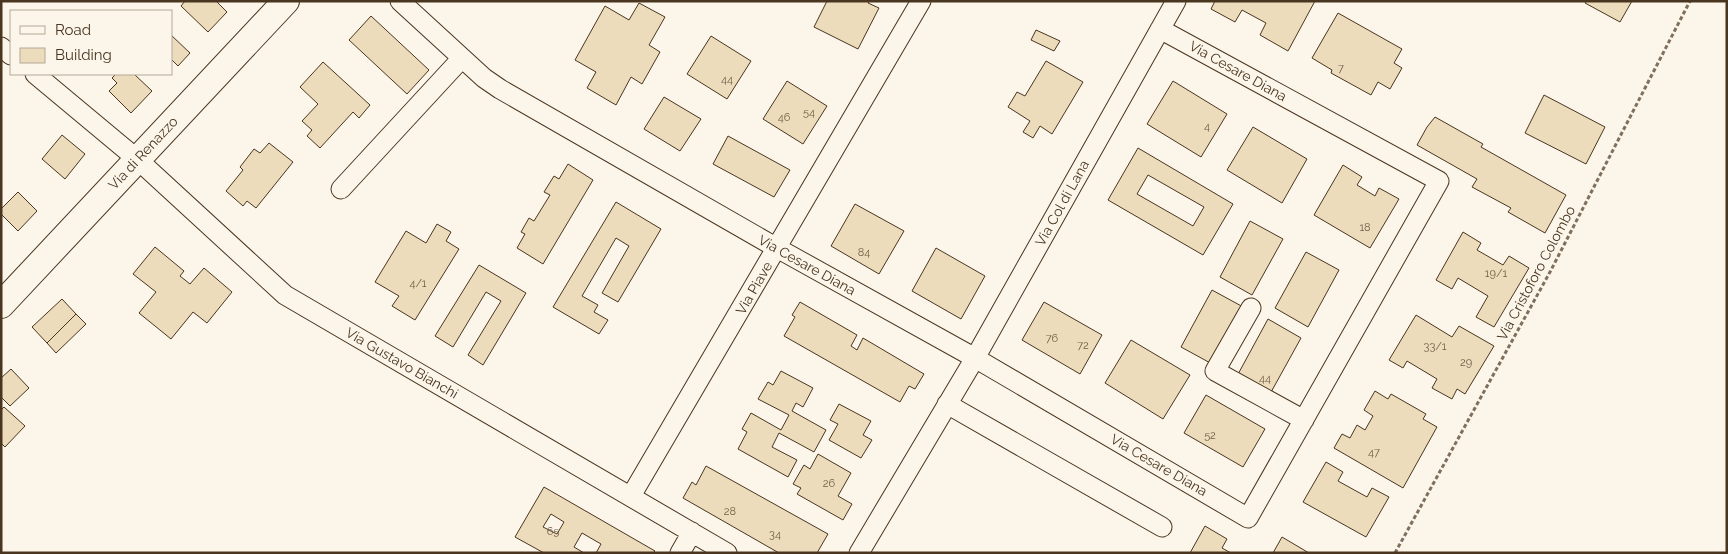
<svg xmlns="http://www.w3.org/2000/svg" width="1728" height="554" font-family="Raleway,sans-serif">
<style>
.building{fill:#ecdcbc;stroke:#4a3520;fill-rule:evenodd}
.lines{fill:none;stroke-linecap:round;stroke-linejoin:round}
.street-casing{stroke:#4a3520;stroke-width:21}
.secondary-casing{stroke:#4a3520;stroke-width:28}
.path{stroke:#7f6f5c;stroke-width:3;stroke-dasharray:4 2.5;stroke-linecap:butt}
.street{stroke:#fbf6e9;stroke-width:19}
.secondary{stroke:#fbf6e9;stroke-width:26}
.labels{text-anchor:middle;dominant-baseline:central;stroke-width:4;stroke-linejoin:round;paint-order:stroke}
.number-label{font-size:11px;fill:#725f47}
.street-label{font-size:14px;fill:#4a3520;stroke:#fbf6e9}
</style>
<rect width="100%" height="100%" fill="#fbf6e9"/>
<!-- building -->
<path class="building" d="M 185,1 L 216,1 L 227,12 L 208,32 L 181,6 Z
M 827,1 L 869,1 L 868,3 L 879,8 L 858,49 L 814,27 Z
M 1215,1 L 1315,1 L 1288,51 L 1260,35 L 1266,23 L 1242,10 L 1235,22 L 1211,9 Z
M 1586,1 L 1632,1 L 1620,22 L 1585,3 Z
M 639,3 L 665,17 L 649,45 L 660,52 L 642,84 L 631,77 L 616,105 L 587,88 L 596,72 L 575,60 L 605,6 L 629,20 Z
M 1338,13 L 1402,49 L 1394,63 L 1402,68 L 1390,89 L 1378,82 L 1371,95 L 1331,73 L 1332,70 L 1312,58 Z
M 371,16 L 429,70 L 407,94 L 349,40 Z
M 1036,30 L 1060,41 L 1054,51 L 1031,40 Z
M 171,35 L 190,53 L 178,66 L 171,59 Z
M 711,36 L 751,61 L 727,99 L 687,74 Z
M 1046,61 L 1083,82 L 1052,134 L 1040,126 L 1033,138 L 1023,132 L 1030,121 L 1008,107 L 1017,92 L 1025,96 Z
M 323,62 L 370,105 L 359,118 L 353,112 L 320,148 L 307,136 L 312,130 L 302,121 L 318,104 L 300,87 Z
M 116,74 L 134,74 L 152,91 L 131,113 L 109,91 L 117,83 L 112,78 Z
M 787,81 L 827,106 L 803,144 L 763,119 Z
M 1173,81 L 1227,114 L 1201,157 L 1147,124 Z
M 1544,95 L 1605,127 L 1586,164 L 1525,133 Z
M 664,97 L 701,119 L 680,151 L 644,129 Z
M 1435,117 L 1483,144 L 1481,147 L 1566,195 L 1545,233 L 1508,212 L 1511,208 L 1472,187 L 1477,179 L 1417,145 L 1427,127 Z
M 1253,127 L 1307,159 L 1282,203 L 1227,170 Z
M 62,135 L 85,154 L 65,179 L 42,159 Z
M 728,136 L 790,170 L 774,197 L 713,164 Z
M 269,143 L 293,162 L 256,208 L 247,201 L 243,206 L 226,191 L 243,170 L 240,167 L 254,149 L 260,153 Z
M 1138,148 L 1233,204 L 1203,255 L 1108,200 ZM 1148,175 L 1204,207 L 1193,226 L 1137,194 Z
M 568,164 L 593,180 L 543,264 L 517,248 L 525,234 L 521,232 L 529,218 L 534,221 L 550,195 L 544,192 L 554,176 L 559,179 Z
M 1343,165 L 1362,177 L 1357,185 L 1375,196 L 1379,188 L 1399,199 L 1370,248 L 1314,215 Z
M 18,192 L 37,211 L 18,231 L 1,214 L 1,209 Z
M 616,202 L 661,229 L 618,302 L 602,293 L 629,246 L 616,238 L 582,296 L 598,305 L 594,312 L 608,320 L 599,334 L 553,307 Z
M 855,204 L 904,231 L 879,274 L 831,246 Z
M 1250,221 L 1283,239 L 1252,295 L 1220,277 Z
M 437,224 L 451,232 L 446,241 L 459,249 L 415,320 L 392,306 L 399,296 L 375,282 L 406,231 L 426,243 Z
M 1463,232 L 1481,243 L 1477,250 L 1503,265 L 1509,256 L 1529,268 L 1494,327 L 1476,317 L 1488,296 L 1458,278 L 1452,289 L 1436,280 Z
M 155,247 L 184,271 L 180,276 L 190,284 L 204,268 L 232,292 L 207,323 L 193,312 L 171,339 L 139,313 L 156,292 L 133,274 Z
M 936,248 L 985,276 L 961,319 L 912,291 Z
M 1306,252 L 1339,270 L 1308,327 L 1275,308 Z
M 479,265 L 526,293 L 483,365 L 468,355 L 501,301 L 486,292 L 453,347 L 435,336 Z
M 1212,290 L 1245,308 L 1214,365 L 1181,347 Z
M 62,299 L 76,314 L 47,343 L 32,327 Z
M 800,302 L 857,335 L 851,346 L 857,350 L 863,338 L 924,374 L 915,389 L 909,386 L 900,402 L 784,336 L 795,317 L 792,315 Z
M 1044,302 L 1102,335 L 1080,374 L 1022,340 Z
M 76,314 L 86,324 L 56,353 L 47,343 Z
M 1416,315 L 1452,337 L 1459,326 L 1494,346 L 1465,394 L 1457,389 L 1452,399 L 1432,388 L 1437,379 L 1407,361 L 1403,368 L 1389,360 Z
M 1268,319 L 1301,338 L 1270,394 L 1237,376 Z
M 1131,340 L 1190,375 L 1163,419 L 1105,383 Z
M 11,369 L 29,388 L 10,406 L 1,397 L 1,378 Z
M 781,371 L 813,388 L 803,407 L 796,403 L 792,411 L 826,430 L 814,452 L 779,433 L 772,447 L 797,460 L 788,477 L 738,449 L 747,432 L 742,429 L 751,413 L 781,430 L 789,415 L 758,399 L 768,382 L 773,385 Z
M 1375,391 L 1388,399 L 1391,394 L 1426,414 L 1423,419 L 1437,427 L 1403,488 L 1334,448 L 1342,434 L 1350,438 L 1357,425 L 1365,430 L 1373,416 L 1364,410 Z
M 1206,395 L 1265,429 L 1243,467 L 1184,433 Z
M 839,404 L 871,421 L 863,435 L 872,440 L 861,458 L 829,440 L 838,424 L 830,420 Z
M 4,407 L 25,426 L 5,447 L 1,443 L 1,410 Z
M 818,454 L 851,473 L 838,496 L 852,504 L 843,520 L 797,494 L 801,488 L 793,484 L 804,465 L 810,469 Z
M 1326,462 L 1343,472 L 1338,481 L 1367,497 L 1372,488 L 1389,497 L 1366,537 L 1303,502 Z
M 706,466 L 828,534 L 817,553 L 779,553 L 683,498 L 692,482 L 696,485 Z
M 544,487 L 655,551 L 653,553 L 596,553 L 601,544 L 582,533 L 574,547 L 584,553 L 544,553 L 515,537 ZM 551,514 L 564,522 L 557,534 L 543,527 Z
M 1205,526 L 1227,539 L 1222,548 L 1231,553 L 1190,553 Z
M 1282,537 L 1309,553 L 1273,553 Z"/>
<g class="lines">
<defs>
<path id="street" d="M 400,1 L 484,78 L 500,89 L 777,248 L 975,358 L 1248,518 L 1439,181 L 1160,29
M 1,47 L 11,55
M 35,74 L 137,159 L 285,295 L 727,553
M 341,189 L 462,58
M 1251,308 L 1215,371 L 1304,420
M 947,404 L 1162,527
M 631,496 L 921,1
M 680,553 L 692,532
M 859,553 L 975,358 L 1176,1"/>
<path id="secondary" d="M 1,305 L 286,1"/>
</defs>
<!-- street casing -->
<use href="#street" class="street-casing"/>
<!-- secondary casing -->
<use href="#secondary" class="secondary-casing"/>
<!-- path -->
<path class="path" d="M 1395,553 L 1550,272 L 1690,1"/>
<!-- street -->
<use href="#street" class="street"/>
<!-- secondary -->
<use href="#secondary" class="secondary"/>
</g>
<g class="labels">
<!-- number labels -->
<g class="number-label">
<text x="1341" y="68">7</text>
<text x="727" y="79">44</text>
<text x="809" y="112">54</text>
<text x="784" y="117">46</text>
<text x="1207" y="126">4</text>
<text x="1365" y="227">18</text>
<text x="864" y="252">84</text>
<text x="1496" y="273">19/1</text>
<text x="418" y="283">4/1</text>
<text x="1052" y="338">76</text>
<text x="1083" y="345">72</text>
<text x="1435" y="346">33/1</text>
<text x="1466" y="362">29</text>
<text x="1265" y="378">44</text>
<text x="1210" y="435">52</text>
<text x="1374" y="452">47</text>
<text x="829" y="483">26</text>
<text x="730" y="511">28</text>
<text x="553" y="531">65</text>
<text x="775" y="534">34</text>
</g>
<!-- street labels -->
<g class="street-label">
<text transform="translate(1238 71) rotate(29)">Via Cesare Diana</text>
<text transform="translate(143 153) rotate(-47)">Via di Renazzo</text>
<text transform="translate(1062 203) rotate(-61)">Via Col di Lana</text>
<text transform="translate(807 265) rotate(29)">Via Cesare Diana</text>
<text transform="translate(1536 273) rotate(-62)">Via Cristoforo Colombo</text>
<text transform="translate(754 288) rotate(-60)">Via Piave</text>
<text transform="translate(402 363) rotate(30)">Via Gustavo Bianchi</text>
<text transform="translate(1159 465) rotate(30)">Via Cesare Diana</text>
</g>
</g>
<!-- border -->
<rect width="1728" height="554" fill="none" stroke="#4a3520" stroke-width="5"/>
<!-- legend -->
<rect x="10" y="10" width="162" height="65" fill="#fbf6e9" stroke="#b4a999"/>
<rect x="20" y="26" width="25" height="8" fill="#fbf6e9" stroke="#b4a999"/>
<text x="55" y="35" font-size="15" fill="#4a3520">Road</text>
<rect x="20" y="48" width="25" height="15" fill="#ecdcbc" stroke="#b4a999"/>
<text x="55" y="60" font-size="15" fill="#4a3520">Building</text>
</svg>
